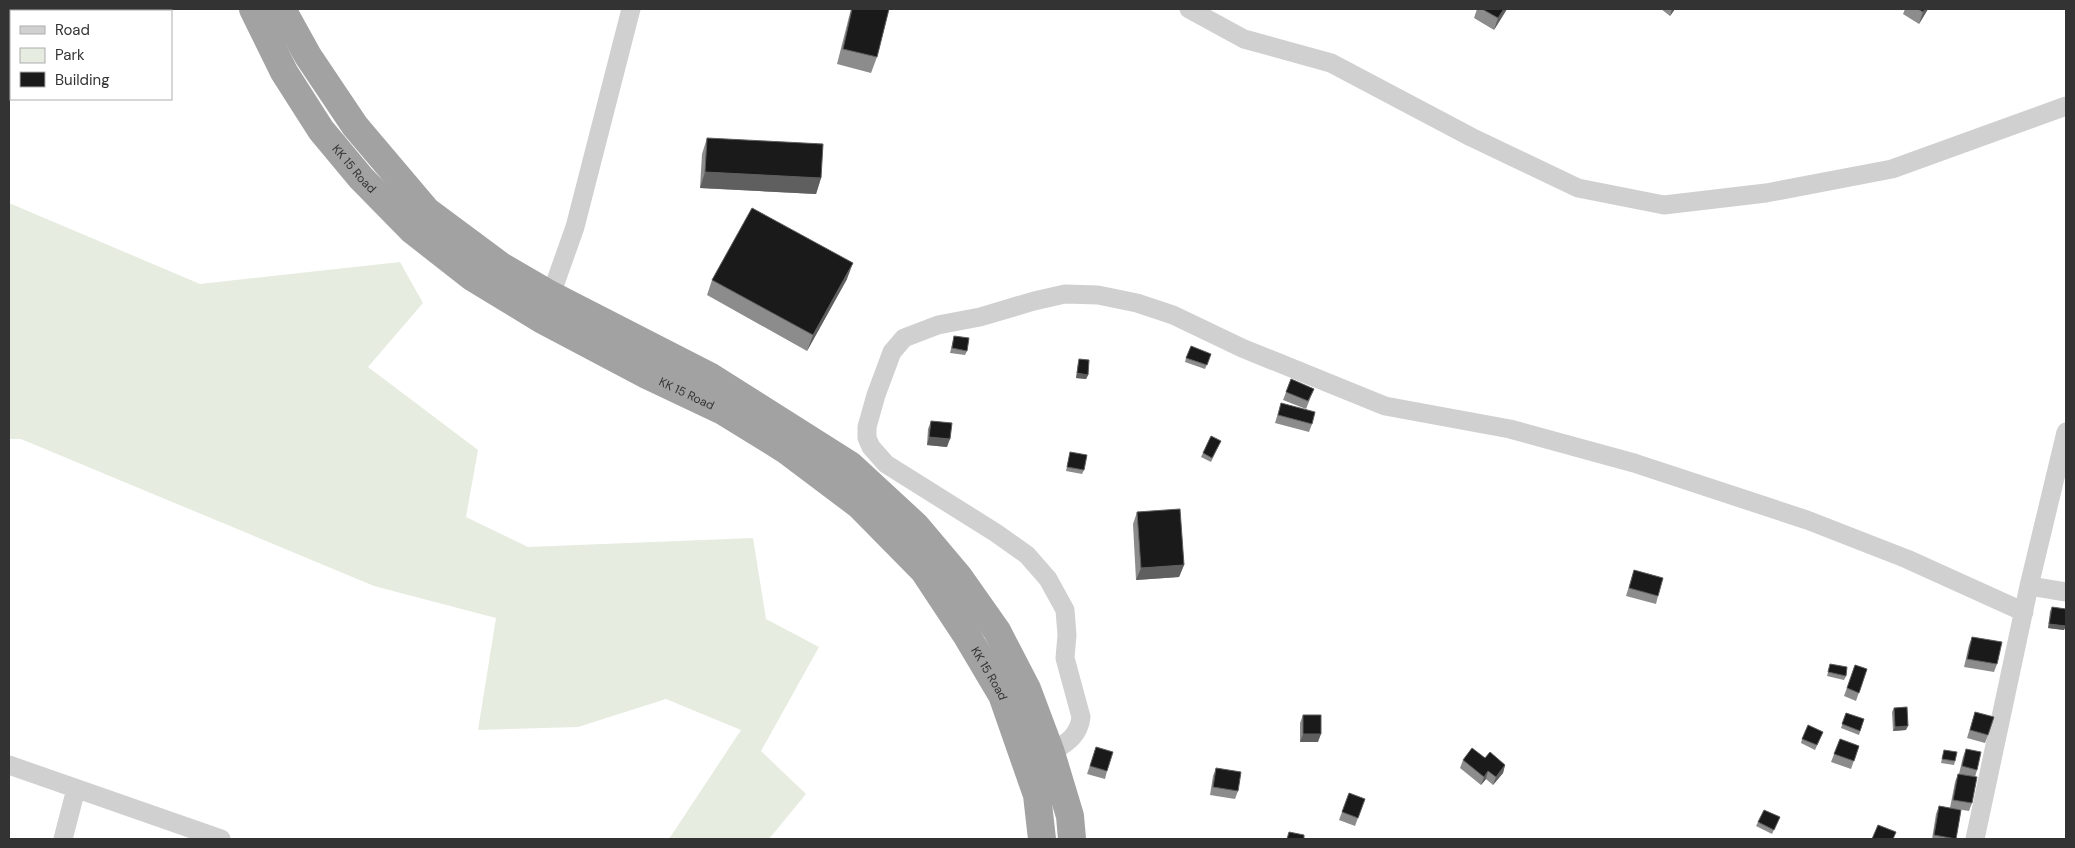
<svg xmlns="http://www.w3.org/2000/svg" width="2075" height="848" font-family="'DM Sans',sans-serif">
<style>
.green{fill:#e6ecdf}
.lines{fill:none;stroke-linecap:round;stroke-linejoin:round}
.minor{stroke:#d0d0d0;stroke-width:19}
.trunk{stroke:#a2a2a2;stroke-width:28}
.wall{fill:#8c8c8c}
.shaded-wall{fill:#5f5f5f}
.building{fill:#1a1a1a;stroke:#5f5f5f}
.labels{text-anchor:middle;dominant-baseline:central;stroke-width:5;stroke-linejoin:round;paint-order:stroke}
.street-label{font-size:12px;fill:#333;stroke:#fff}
</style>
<rect width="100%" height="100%" fill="#fff"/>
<!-- green -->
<path class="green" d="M 9,203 L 200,284 L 400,262 L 423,303 L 368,367 L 478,450 L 466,517 L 528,547 L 753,538 L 766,619 L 819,647 L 761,751 L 806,794 L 769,839 L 669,839 L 741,730 L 666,699 L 578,727 L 478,730 L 496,618 L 374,586 L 21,439 L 9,439 Z"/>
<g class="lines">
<!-- minor -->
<path class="minor" d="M 1189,9 L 1244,39 L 1331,63 L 1471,137 L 1578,188 L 1664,205 L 1766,193 L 1892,169 L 2066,106
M 547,306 L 575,227 L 631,9
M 2029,586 L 2066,592
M 1051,753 C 1066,743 1079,736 1081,717 L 1065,658 L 1067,635 L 1065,610 L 1048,579 L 1027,555 L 996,533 L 886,464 L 871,447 L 867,438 L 867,427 L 876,395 L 892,352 L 904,338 L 938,325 L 980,317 L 1034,301 L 1065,294 L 1098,295 L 1137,303 L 1173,315 L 1242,348 L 1385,406 L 1510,429 L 1634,463 L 1807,520 L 1907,559 L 2024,612
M 9,765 L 221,839
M 63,839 L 76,789
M 1975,839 L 2029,586 L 2066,432"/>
<!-- trunk -->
<g class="trunk">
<path id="s1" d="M 253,9 L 284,72 L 321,130 L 361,178 L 412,230 L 472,277 L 541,319 L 647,375 L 723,411 L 786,450 L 859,505 L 924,571 L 967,636 L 1002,695 L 1037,795 L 1042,839"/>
<path d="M 282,9 L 308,56 L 355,126 L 427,211 L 501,266 L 551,295 L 711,377 L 850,465 L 916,526 L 959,577 L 997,631 L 1027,689 L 1051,753 L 1070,816 L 1072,839"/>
</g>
</g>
<!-- wall -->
<path class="wall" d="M 851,9 L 889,9 L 877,57 L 871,73 L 837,64 Z
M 1477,9 L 1507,9 L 1494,30 L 1474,18 Z
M 1661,9 L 1675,9 L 1670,16 Z
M 1905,9 L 1928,9 L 1919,24 L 1903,14 Z
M 707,138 L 821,178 L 816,194 L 700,188 L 702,154 Z
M 847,279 L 807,351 L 707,295 L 712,280 Z
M 954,336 L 967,351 L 965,355 L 950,353 Z
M 1211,354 L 1205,369 L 1185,362 L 1186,358 Z
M 1079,359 L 1088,375 L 1086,379 L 1076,378 L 1078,363 Z
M 1291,379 L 1314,389 L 1306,409 L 1283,400 Z
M 1281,403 L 1312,424 L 1309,432 L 1275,423 Z
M 931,421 L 947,447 L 927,445 L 928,429 Z
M 1221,441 L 1211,462 L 1201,457 L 1203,453 Z
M 1070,452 L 1084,470 L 1082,474 L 1066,471 Z
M 1137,512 L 1184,565 L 1179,577 L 1136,580 L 1133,524 Z
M 1634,570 L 1658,596 L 1656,604 L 1626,596 Z
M 2052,607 L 2066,626 L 2064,630 L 2048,628 L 2050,611 Z
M 1972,637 L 1997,664 L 1994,672 L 1964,667 L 1969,645 Z
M 1830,664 L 1846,676 L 1844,680 L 1827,676 Z
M 1855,665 L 1867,669 L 1856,701 L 1844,696 Z
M 1894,708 L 1906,730 L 1893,731 L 1892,712 Z
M 1975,712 L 1988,735 L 1985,743 L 1967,738 Z
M 1846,713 L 1864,719 L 1859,735 L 1841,728 Z
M 1303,715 L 1318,742 L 1300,742 L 1300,723 Z
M 1823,732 L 1815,750 L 1801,743 L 1802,739 Z
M 1840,739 L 1859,746 L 1851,769 L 1831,762 Z
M 1096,747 L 1107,771 L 1105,779 L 1087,774 Z
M 1966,749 L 1977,770 L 1975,777 L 1972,803 L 1969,811 L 1950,808 L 1955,782 L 1958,774 L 1959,774 L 1963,757 Z
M 1944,750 L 1955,761 L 1954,765 L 1941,763 Z
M 1485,758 L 1505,765 L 1503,773 L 1493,785 L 1486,779 L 1481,785 L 1460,768 L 1463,760 Z
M 1216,768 L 1238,791 L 1235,799 L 1210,795 L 1213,776 Z
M 1365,799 L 1355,826 L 1339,820 L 1342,812 Z
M 1939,806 L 1961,810 L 1956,839 L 1932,839 L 1936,814 Z
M 1778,821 L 1772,834 L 1756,826 L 1758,822 Z"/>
<!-- shaded-wall -->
<path class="shaded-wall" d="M 1504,9 L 1507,9 L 1494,30 L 1498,18 Z
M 1672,9 L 1675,9 L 1670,16 Z
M 1925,9 L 1928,9 L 1919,24 L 1923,12 Z
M 705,172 L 821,178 L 816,194 L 700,188 Z
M 853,263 L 847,279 L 807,351 L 813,335 Z
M 1077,373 L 1088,375 L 1086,379 L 1076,378 Z
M 929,437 L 950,439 L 947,447 L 927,445 Z
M 1184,565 L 1179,577 L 1136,580 L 1141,568 Z
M 2049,624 L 2066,626 L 2064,630 L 2048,628 Z
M 1908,726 L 1906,730 L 1893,731 L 1895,727 Z
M 1303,734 L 1321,734 L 1318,742 L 1300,742 Z
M 1505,765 L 1503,773 L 1493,785 L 1496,777 Z
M 1488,771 L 1486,779 L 1481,785 L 1484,777 Z"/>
<!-- building -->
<path class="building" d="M 852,9 L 889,9 L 877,57 L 843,49 Z
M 1482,9 L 1504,9 L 1498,18 Z
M 1918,9 L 1925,9 L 1923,12 Z
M 707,138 L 823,144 L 821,178 L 705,172 Z
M 752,208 L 853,263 L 813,335 L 712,280 Z
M 954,336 L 969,338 L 967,351 L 952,348 Z
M 1191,346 L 1211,354 L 1207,365 L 1186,358 Z
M 1079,359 L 1089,360 L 1088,375 L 1077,373 Z
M 1291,379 L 1314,389 L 1308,401 L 1286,392 Z
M 1281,403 L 1315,412 L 1312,424 L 1278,415 Z
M 931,421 L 952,423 L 950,439 L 929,437 Z
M 1211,436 L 1221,441 L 1212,458 L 1203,453 Z
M 1070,452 L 1087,455 L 1084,470 L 1067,467 Z
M 1180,509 L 1184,565 L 1141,568 L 1137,512 Z
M 1634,570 L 1663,578 L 1658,596 L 1629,588 Z
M 2052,607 L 2066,609 L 2066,626 L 2049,624 Z
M 1972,637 L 2002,642 L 1997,664 L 1967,659 Z
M 1830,664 L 1847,667 L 1846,676 L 1828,672 Z
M 1855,665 L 1867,669 L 1859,693 L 1847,688 Z
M 1907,707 L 1908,726 L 1895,727 L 1894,708 Z
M 1975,712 L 1994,717 L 1988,735 L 1970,730 Z
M 1846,713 L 1864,719 L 1860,731 L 1842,724 Z
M 1303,715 L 1321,715 L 1321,734 L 1303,734 Z
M 1808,725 L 1823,732 L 1817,745 L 1802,739 Z
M 1840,739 L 1859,746 L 1854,761 L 1834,754 Z
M 1096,747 L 1113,752 L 1107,771 L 1090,766 Z
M 1472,748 L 1485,758 L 1490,752 L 1505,765 L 1496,777 L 1488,771 L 1484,777 L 1463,760 Z
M 1966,749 L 1981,752 L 1977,770 L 1962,766 Z
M 1944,750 L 1957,752 L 1955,761 L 1942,759 Z
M 1216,768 L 1241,772 L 1238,791 L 1213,787 Z
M 1958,774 L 1977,777 L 1972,803 L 1953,800 Z
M 1349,793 L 1365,799 L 1358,818 L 1342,812 Z
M 1939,806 L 1961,810 L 1956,839 L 1934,835 Z
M 1764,810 L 1780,817 L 1774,830 L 1758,822 Z
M 1878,825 L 1896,832 L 1893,839 L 1872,839 Z
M 1289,832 L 1304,835 L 1304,839 L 1287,839 Z"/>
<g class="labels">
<!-- street labels -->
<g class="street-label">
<text stroke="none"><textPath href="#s1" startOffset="190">KK 15 Road</textPath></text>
<text stroke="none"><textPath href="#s1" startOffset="595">KK 15 Road</textPath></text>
<text stroke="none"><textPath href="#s1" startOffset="1015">KK 15 Road</textPath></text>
</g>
</g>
<!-- border -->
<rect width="2075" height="848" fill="none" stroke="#333333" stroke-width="20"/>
<!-- legend -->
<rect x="10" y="10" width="162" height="90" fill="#ffffff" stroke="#adadad"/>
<rect x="20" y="26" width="25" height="8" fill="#d0d0d0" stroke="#adadad"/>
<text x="55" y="35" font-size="15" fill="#333333">Road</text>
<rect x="20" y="48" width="25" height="15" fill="#e6ecdf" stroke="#adadad"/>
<text x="55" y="60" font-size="15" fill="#333333">Park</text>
<rect x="20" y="72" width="25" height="15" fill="#1a1a1a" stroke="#adadad"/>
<text x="55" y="85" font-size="15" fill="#333333">Building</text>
</svg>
